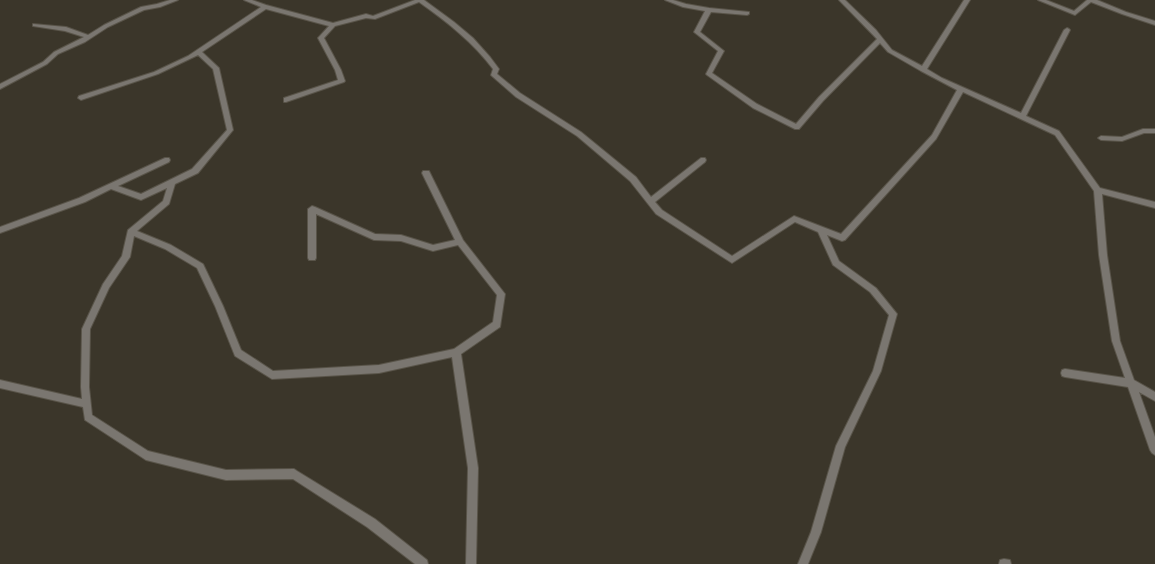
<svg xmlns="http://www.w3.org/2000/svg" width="1155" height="564" font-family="Spectral,serif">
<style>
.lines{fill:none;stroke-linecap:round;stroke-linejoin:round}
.minor-casing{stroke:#595449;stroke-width:2}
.minor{fill:#7a7670;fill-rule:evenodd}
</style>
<rect width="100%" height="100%" fill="#3b362a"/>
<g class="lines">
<defs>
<path id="minor" d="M 170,0 L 178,0 L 160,7 L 144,10 L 108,27 L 85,42 L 58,54 L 47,64 L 0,89 L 0,84 L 43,62 L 54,52 L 84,37 L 65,31 L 33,26 L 33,24 L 66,27 L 88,35 L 104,25 L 141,7 L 157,4 Z
M 244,0 L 252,0 L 266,5 L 333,23 L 366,14 L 373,16 L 415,0 L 424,0 L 454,22 L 473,38 L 490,57 L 499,69 L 497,74 L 520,93 L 581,132 L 636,177 L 651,197 L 701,158 L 705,158 L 706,160 L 705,162 L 655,202 L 662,210 L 732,256 L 794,216 L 841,234 L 932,135 L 957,90 L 921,71 L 888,52 L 880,43 L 823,101 L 799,129 L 795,129 L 753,108 L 707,75 L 706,74 L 718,51 L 694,32 L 705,11 L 683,7 L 665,0 L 673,0 L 686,4 L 709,8 L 749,12 L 749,14 L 747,15 L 711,12 L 700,32 L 724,51 L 712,73 L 757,104 L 796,124 L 819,97 L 877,39 L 839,0 L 845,0 L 876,30 L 892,50 L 922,66 L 964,0 L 970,0 L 927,69 L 942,78 L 1021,113 L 1064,30 L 1067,28 L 1069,29 L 1070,30 L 1026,116 L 1059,131 L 1100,188 L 1155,202 L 1155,208 L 1102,194 L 1107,255 L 1120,341 L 1134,380 L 1155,392 L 1155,401 L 1139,392 L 1155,437 L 1155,455 L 1152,453 L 1150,450 L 1128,387 L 1065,377 L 1062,376 L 1061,373 L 1062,370 L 1065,369 L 1125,378 L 1112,341 L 1099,255 L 1094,191 L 1055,135 L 963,92 L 936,139 L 845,240 L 842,241 L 827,235 L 839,261 L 876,288 L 897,314 L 881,371 L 845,447 L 821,532 L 808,564 L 798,564 L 811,532 L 836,446 L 873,371 L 889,315 L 870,292 L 833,265 L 818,232 L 795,222 L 732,263 L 656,214 L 630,181 L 577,136 L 516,97 L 492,76 L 491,75 L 493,69 C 473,42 447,22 419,2 L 375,19 L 366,18 L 335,26 L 324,38 L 341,70 L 345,81 L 344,82 L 286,102 L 284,102 L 284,98 L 338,80 L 335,70 L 318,38 L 329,26 L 266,9 L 202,52 L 219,68 L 233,130 L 198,173 L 175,184 L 169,204 L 137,231 L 171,245 L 203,264 L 223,306 L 241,350 L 273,371 L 379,365 L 454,349 L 493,322 L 497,295 L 458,245 L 433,251 L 401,241 L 374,240 L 316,214 L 316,258 L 315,260 L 309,260 L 308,258 L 308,209 L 312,206 L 315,207 L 375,234 L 401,235 L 433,245 L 455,240 L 422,173 L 423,171 L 429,171 L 463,240 L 505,294 L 500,327 L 461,354 L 478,468 L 476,564 L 466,564 L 468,468 L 452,357 L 379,373 L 272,379 L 235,356 L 215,306 L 197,268 L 165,249 L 134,236 L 130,257 L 109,288 L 90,329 L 89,387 L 92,415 L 148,451 L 226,470 L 294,469 L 297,471 L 375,519 L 427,560 L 428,564 L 415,564 L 367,527 L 293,479 L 226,480 L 146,460 L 85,420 L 83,407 L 0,388 L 0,380 L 82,399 L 81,387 L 82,329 L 103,284 L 122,256 L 128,230 L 163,201 L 167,188 L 141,200 L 111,189 L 85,202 L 0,233 L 0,227 L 79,198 L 165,158 L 169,158 L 170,160 L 169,162 L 118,186 L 141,194 L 192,169 L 227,130 L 213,69 L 198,55 L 158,74 L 81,100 L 78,98 L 79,96 L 154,72 L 188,56 L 261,7 Z
M 1038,0 L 1046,0 L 1074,11 L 1087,0 L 1097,0 L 1126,12 L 1155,21 L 1155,25 L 1122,14 L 1091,2 L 1075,15 Z
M 1143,129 L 1155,129 L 1155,133 L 1144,133 L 1122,141 L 1101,140 L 1098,138 L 1101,136 L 1122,137 Z
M 1004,559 L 1010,560 L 1011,564 L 999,564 L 1000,560 Z"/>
</defs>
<!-- minor casing -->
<use href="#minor" class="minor-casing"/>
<!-- minor -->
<use href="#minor" class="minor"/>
</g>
</svg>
